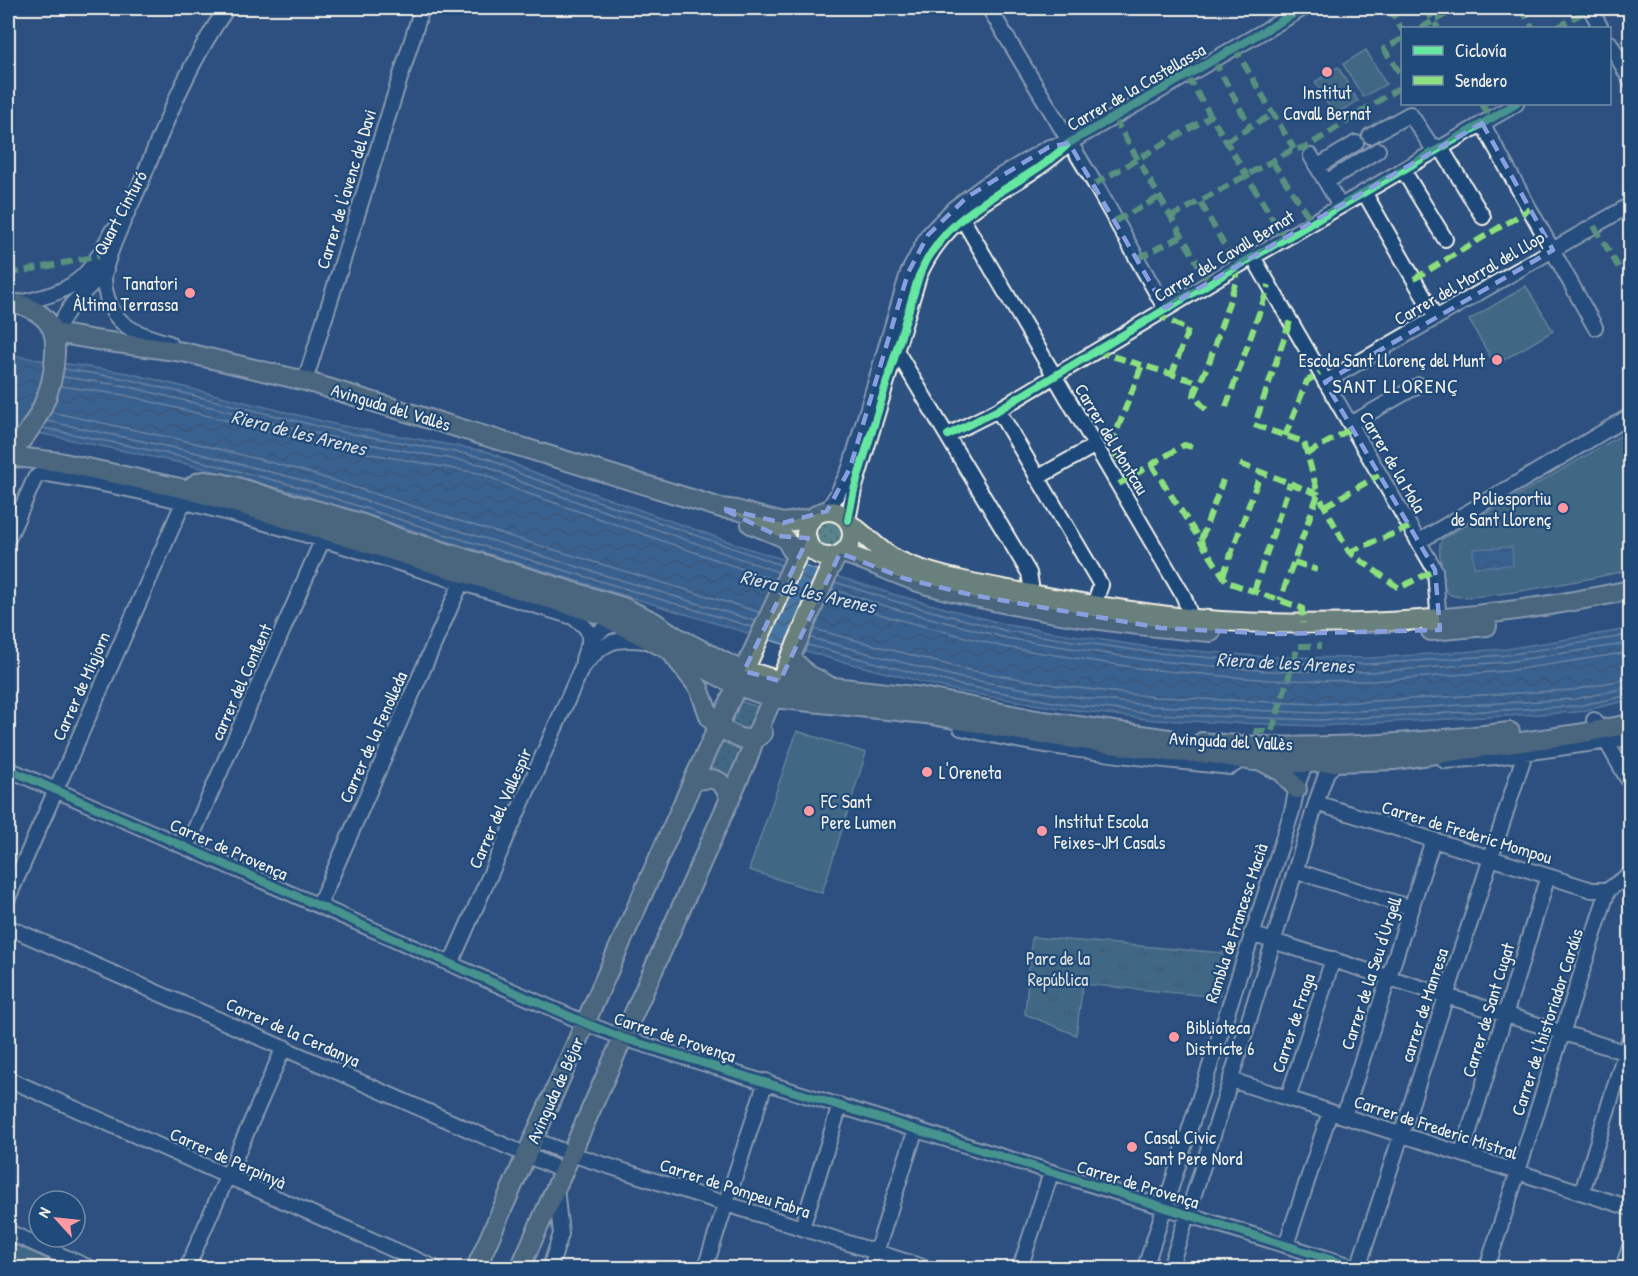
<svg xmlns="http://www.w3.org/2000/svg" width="1638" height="1276" font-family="'Patrick Hand',sans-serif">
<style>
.grass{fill:url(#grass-dots);stroke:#a6bab9;stroke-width:1.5}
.park{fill:url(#park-tufts);stroke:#a6bab9;stroke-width:1.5}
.garden{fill:#58838a;stroke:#a6bab9;stroke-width:1.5}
.water{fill:url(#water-waves);stroke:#8ca7bf;stroke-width:1.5}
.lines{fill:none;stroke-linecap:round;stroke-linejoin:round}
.shore{stroke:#afbfcc;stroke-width:1.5}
.minor-casing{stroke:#f4f1e8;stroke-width:18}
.major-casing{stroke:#f4f1e8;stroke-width:22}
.minor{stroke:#1f4a7a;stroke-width:14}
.major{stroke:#6a807d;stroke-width:18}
.quiet{stroke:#8de07e;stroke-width:6;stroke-dasharray:12 6;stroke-linecap:butt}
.cycleway-casing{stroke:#1f4a7a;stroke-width:11}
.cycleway{stroke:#66e7a1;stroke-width:8}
.marked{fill:none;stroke:#88a0e0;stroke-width:4.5;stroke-dasharray:12 8;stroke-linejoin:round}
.poi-dot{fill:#ff9aa2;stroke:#1f4a7a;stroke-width:2}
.labels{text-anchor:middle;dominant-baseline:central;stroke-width:4.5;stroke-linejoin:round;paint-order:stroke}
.street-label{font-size:18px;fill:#f4f1e8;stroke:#1f4a7a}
.poi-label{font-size:18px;fill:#f4f1e8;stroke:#1f4a7a;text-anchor:start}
.park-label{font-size:18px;fill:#dde0da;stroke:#1f4a7a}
.neighbourhood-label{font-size:20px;letter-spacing:1.5px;fill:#f4f1e8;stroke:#1f4a7a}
.water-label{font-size:20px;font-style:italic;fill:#dadede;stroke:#1f4a7a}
</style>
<defs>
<pattern id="grass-dots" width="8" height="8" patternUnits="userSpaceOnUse" patternTransform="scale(1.5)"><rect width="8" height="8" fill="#58838a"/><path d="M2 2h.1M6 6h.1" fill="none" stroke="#526b6f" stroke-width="1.8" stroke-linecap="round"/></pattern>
<pattern id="park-tufts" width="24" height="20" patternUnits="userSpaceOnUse" patternTransform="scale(1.5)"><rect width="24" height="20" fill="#58838a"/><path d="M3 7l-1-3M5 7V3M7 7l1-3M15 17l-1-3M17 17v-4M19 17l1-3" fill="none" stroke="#526b6f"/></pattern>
<pattern id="water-waves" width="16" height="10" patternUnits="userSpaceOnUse" patternTransform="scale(1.5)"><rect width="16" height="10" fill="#4775a3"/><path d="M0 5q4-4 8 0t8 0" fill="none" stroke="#485e74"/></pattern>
</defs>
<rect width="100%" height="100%" fill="#2d5180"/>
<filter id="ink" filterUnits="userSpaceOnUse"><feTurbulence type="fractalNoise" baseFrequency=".0167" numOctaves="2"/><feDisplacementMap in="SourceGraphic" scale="12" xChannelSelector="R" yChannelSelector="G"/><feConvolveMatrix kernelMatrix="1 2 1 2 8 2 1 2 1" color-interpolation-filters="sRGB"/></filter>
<g filter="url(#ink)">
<!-- grass -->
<path class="grass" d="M813 534a17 17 0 1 1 34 0a17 17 0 1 1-34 0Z
M 737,700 L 761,708 L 754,727 L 746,732 L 729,724 Z
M 720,736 L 744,748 L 728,785 L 702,772 Z"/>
<!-- park -->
<path class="park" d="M 1032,937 L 1223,953 L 1219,997 L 1083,984 L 1076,1035 L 1025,1014 Z"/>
<!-- garden -->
<path class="garden" d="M 1366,50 L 1386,84 L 1363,97 L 1343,64 Z
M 1338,67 L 1358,101 L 1334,115 L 1315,82 Z
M 1526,286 L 1553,331 L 1495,365 L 1469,320 Z
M 1630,430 L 1630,570 C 1603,576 1471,604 1451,595 C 1442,591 1443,579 1442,570 C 1441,559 1437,548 1442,539 Z
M 797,731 L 866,753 L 822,893 L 749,870 Z
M 8,1242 L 68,1268 L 8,1268 Z"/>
<!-- water -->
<path class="water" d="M 8,355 L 128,373 L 338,425 L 490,452 L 525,469 L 744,547 L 896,595 L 1008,625 L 1148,647 L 1269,657 L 1370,658 L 1506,649 L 1630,629 L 1630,700 L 1578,712 L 1318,726 L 1154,720 L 1058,708 L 958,691 L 832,659 L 450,542 L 294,492 L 186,464 L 43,434 L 8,429 Z
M 1512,547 L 1513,565 L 1474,567 L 1473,549 Z"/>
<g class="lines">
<!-- shore -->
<path class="shore" d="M 64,369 L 127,379 L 337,431 L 488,458 L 523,475 L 781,565
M 63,377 L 126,386 L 335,438 L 485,465 L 521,482 L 778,572
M 61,386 L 124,395 L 333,447 L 483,474 L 518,490 L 774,580
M 51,412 L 191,442 L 300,470 L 456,520 L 759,612
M 47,421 L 189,451 L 298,479 L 454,529 L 755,621
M 43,428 L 188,458 L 296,486 L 451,536 L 752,627
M 835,582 L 894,601 L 1007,631 L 1147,652 L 1269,663 L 1370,664 L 1506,655 L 1630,635
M 832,589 L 892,608 L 1006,638 L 1147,660 L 1268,671 L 1371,672 L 1506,662 L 1630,643
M 828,597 L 889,617 L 1004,647 L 1145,669 L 1268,680 L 1371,681 L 1507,671 L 1630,652
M 814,629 L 963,669 L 1061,686 L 1155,697 L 1318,704 L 1574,690 L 1630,678
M 811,638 L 961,678 L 1060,695 L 1155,706 L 1318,713 L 1576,699 L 1630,687
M 808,645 L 960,685 L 1059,703 L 1154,714 L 1318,720 L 1577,706 L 1630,695"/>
<defs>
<path id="minor" d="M 989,8 L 1095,184 L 1165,308
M 1590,8 L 1601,28
M 1610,43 L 1630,80
M 1482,123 L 1595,327
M 1370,136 L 1410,114 L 1430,144 L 1441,148 L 1483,217
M 1311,156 L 1340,206
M 1317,167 L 1356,143
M 1403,170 L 1445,239
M 1326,182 L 1378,150
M 1364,192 L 1436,318
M 962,218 L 1184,597 L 1191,618
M 1253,257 L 1435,570 L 1439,625
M 19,303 C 73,291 87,282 112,231
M 55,331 L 73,303 L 106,270
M 169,343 C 141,335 115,328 107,297 C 105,291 104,284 104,279 C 105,254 132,205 142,180 C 167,119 189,62 227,8
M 896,350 L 1029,573 L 1031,585
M 305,381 L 422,8
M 1325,382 L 1630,205
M 998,410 L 1101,585 L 1097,596
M 1350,424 L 1419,385
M 948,435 L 998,410 L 1236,267 L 1516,104
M 1037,478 L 1094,446
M 827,511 L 837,495 L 850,468 L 908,273 L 928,235 L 954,208 L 985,185 L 1049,147 L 1069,143
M 848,520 L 854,490 L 919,276 C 951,202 1017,193 1069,143 L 1304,8
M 8,539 L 35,478 L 39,475 L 47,474 C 227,502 399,565 573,617 C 584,626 590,627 589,642
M 1418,542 L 1630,416
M 582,667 C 605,643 610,637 645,641
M 1594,720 L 1630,783
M 961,728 C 1049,750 1140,757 1230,767 L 1244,759
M 1445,761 L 1496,757 L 1630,738
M 8,769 L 585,1023 L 623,1038 L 1358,1268
M 1316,803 L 1592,890 L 1608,890
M 187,847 L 325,534
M 1296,871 L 1412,908
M 1608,890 L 1630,874
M 8,898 L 187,494
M 319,905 L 461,583
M 8,927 L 563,1171
M 1251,934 L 1630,1054
M 451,963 L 582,667 C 584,645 599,623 624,623
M 8,1079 L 435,1268
M 1231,1080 L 1630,1208
M 1288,1098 L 1333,959
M 1344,1116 L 1433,840
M 534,1140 L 571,1154 L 926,1268
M 1462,1154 L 1548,876
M 1582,1192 L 1630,1037
M 802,1228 L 840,1105
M 8,1232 L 90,1268
M 1286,1245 L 1330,1112
M 187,1268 L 284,1047
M 550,1268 L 561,1234 L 556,1188
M 705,1268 L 766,1081
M 871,1268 L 916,1129
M 1020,1268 L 1051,1173
M 1145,1268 L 1292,811 C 1296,795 1298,768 1313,759
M 1170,1268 L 1224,1101 L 1318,797 L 1327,772 L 1337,762
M 1358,1268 L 1525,753
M 1487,1268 L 1608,890
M 1623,1268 L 1630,1247"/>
<path id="major" d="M 8,304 C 19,302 28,307 38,313 C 53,323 56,335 55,353 C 54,392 36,428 8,455
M 55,333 L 102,341 L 183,352 L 305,381 L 721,508 L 736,510 L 783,523 L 812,518
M 8,456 L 59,462 L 189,490 L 259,510 L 602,615 L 736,685 L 773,698 L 926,714 L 1037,734 L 1171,752 L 1212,754 L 1254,761 L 1306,763 L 1394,760 L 1578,734 L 1630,724
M 189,490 C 193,485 197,481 204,481 C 228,482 254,493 276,499 C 315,511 360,520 396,537 L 623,607 L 654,622 L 675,636 L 732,666 L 780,681 L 922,697 L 1036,720 L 1169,739
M806 534a23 23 0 1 1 46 0a23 23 0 1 1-46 0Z
M 751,524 L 785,538 L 796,558
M 851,525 C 866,535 877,549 893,558 C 930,577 996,588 1037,595 C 1098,606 1160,617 1221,621 C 1358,629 1496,619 1630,590
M 842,553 C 872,561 898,577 928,585 C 1020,610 1116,625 1211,632
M 1431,631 L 1487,626
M 674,656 L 699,688 L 710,718 L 718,727 L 739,738 L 754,740 L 763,733
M 790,657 L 807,674 L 826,684
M 1202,742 C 1299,752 1413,744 1510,732
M 1263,762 L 1282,772 L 1297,789
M 693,781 C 714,776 723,778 730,800
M 476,1268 L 693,781 L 795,560 L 807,539
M 520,1268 L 748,758 L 754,740 L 829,570 L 837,556"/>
</defs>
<!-- minor casing -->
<use href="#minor" class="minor-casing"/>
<!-- major casing -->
<use href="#major" class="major-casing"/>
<!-- minor -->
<use href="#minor" class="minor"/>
<!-- major -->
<use href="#major" class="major"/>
<!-- quiet -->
<path class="quiet" d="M 1389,8 L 1402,30
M 1425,8 L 1438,28
M 1521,8 L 1533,28
M 1421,28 L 1457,8
M 1557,28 L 1590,8
M 1402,39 L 1384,49 L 1402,76
M 1234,47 L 1294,149
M 1214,60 L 1250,127
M 1187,76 L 1284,238
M 1482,104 L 1490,118
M 1114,118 L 1209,283
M 1226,141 L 1273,114
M 1272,161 L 1312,222
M 1095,184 L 1211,116
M 1171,217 L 1272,161 L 1294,149 L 1305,148 L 1402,86
M 1115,221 L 1160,197
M 1594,226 L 1619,268
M 1138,258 L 1182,236
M 8,274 L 99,256
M 1414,279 L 1530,209
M 1156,314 L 1188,330 L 1172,374
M 1096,351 L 1197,382 L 1194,396 L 1210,414
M 1194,396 L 1210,360 L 1236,281 L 1236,267 L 1200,201
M 1226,407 L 1269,285
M 1257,418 L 1290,321
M 1254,425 L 1304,442 L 1318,494 L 1280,600
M 1285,436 L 1307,381 L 1320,373
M 1307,454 L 1352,428
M 1151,464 L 1227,582 L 1302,608 L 1303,623
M 1240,464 L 1318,494 L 1349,552 L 1399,588 L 1435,570
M 1128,477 L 1111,446 L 1142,365
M 1119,484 L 1184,445 L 1197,448
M 1325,506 L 1379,475
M 1201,540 L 1223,480
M 1349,552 L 1410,527
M 1294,562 L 1317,570
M 1223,576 L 1261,472
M 1254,591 L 1290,483
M 1254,731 L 1272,731 L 1298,646 L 1321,646"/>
<defs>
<path id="cycleway" d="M 948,435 L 998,410 L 1236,267 L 1516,104
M 848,520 L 854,490 L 919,276 C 951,202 1017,193 1069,143 L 1304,8
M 8,769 L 585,1023 L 623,1038 L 1358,1268"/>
</defs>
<!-- cycleway casing -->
<use href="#cycleway" class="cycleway-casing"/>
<!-- cycleway -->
<use href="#cycleway" class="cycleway"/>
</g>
</g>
<!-- marked area -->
<path d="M0 0H1638V1276H0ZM 1482,123 L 1553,250 L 1325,382 L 1435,570 L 1440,630 L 1276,634 L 1161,628 L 972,595 L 906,579 L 840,553 L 780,681 L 744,671 L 808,538 L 778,536 L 721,508 L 783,523 L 827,511 L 850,468 L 908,273 L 928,235 L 967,197 L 1049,147 L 1069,143 L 1165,308 Z" fill="#2d5180" fill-opacity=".55" fill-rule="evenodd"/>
<path class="marked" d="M 1482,123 L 1553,250 L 1325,382 L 1435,570 L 1440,630 L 1276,634 L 1161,628 L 972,595 L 906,579 L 840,553 L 780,681 L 744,671 L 808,538 L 778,536 L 721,508 L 783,523 L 827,511 L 850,468 L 908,273 L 928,235 L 967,197 L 1049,147 L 1069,143 L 1165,308 Z"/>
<!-- markers -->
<g class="poi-dot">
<circle cx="1327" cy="72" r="6"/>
<circle cx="190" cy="293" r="6"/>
<circle cx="1497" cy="360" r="6"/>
<circle cx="1563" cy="508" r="6"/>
<circle cx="927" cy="772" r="6"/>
<circle cx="809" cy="811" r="6"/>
<circle cx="1042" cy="831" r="6"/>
<circle cx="1174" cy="1037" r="6"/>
<circle cx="1132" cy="1147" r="6"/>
</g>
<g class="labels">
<!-- street labels -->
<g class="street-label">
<text transform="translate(1136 87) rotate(-30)">Carrer de la Castellassa</text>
<text transform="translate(346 189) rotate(-73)">Carrer de l'avenc del Davi</text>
<text transform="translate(120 213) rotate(-62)">Quart Cinturó</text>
<text transform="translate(1224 256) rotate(-31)">Carrer del Cavall Bernat</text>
<text transform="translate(1469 278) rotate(-30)">Carrer del Morral del Llop</text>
<text transform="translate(391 407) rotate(17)">Avinguda del Vallès</text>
<text transform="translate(1112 439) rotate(59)">Carrer del Montcau</text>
<text transform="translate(1393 462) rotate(60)">Carrer de la Mola</text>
<text transform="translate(241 682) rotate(-66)">carrer del Conflent</text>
<text transform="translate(81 686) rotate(-66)">Carrer de Migjorn</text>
<text transform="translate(373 737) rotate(-66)">Carrer de la Fenolleda</text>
<text transform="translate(1231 741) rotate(3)">Avinguda del Vallès</text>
<text transform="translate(500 808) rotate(-66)">Carrer del Vallespir</text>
<text transform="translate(1467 832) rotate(17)">Carrer de Frederic Mompou</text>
<text transform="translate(229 849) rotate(24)">Carrer de Provença</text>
<text transform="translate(1236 923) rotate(-72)">Rambla de Francesc Macià</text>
<text transform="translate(1371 973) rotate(-72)">Carrer de la Seu d'Urgell</text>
<text transform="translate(1424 1005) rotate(-72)">carrer de Manresa</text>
<text transform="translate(1488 1010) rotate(-73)">Carrer de Sant Cugat</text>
<text transform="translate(1547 1022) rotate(-72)">Carrer de l'historiador Cardús</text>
<text transform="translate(1293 1023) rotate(-72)">Carrer de Fraga</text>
<text transform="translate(293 1032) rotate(24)">Carrer de la Cerdanya</text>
<text transform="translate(675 1037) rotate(18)">Carrer de Provença</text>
<text transform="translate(555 1090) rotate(-66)">Avinguda de Béjar</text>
<text transform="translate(1436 1127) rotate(18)">Carrer de Frederic Mistral</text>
<text transform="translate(228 1158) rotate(24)">Carrer de Perpinyà</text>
<text transform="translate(1138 1184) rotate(17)">Carrer de Provença</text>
<text transform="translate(735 1188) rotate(18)">Carrer de Pompeu Fabra</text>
</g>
<!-- poi labels -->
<g class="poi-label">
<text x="1327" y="92" text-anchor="middle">Institut<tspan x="1327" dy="21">Cavall Bernat</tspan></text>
<text x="178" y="283" text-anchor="end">Tanatori<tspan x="178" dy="21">Àltima Terrassa</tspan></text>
<text x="1485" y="360" text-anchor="end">Escola Sant Llorenç del Munt</text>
<text x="1551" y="498" text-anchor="end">Poliesportiu<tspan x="1551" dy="21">de Sant Llorenç</tspan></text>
<text x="939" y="772">L'Oreneta</text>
<text x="821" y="801">FC Sant<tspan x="821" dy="21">Pere Lumen</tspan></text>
<text x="1054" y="821">Institut Escola<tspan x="1054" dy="21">Feixes-JM Casals</tspan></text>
<text x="1186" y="1027">Biblioteca<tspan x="1186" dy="21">Districte 6</tspan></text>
<text x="1144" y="1137">Casal Civic<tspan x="1144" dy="21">Sant Pere Nord</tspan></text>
</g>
<!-- park labels -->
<g class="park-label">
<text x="1058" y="958">Parc de la<tspan x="1058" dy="21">República</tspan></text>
</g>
<!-- neighbourhood labels -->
<g class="neighbourhood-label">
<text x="1396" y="385">SANT LLORENÇ</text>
</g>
<!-- water labels -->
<g class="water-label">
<text transform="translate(299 432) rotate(14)">Riera de les Arenes</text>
<text transform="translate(808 591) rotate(13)">Riera de les Arenes</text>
<text transform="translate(1285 662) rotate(3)">Riera de les Arenes</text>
</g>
</g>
<!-- margin -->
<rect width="1638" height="1276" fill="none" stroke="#1f4a7a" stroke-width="30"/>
<rect x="15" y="15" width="1608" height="1246" fill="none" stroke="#f4f1e8" stroke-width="2" filter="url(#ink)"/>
<!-- legend -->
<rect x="1401" y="27" width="210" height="78" fill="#1f4a7a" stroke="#748da6" stroke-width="1.5"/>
<rect x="1413" y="46" width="30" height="9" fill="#66e7a1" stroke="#748da6" stroke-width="1.5"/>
<text x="1455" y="57" font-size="18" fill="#f4f1e8">Ciclovía</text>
<rect x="1413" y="76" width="30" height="9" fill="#8de07e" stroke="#748da6" stroke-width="1.5"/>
<text x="1455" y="87" font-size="18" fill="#f4f1e8">Sendero</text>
<!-- north arrow -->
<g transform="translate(57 1219) rotate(297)"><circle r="28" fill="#1f4a7a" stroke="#748da6" stroke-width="1.5"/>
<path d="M0-4.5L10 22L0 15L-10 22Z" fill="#ff9aa2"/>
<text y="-9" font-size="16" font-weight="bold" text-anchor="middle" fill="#f4f1e8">N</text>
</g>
</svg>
